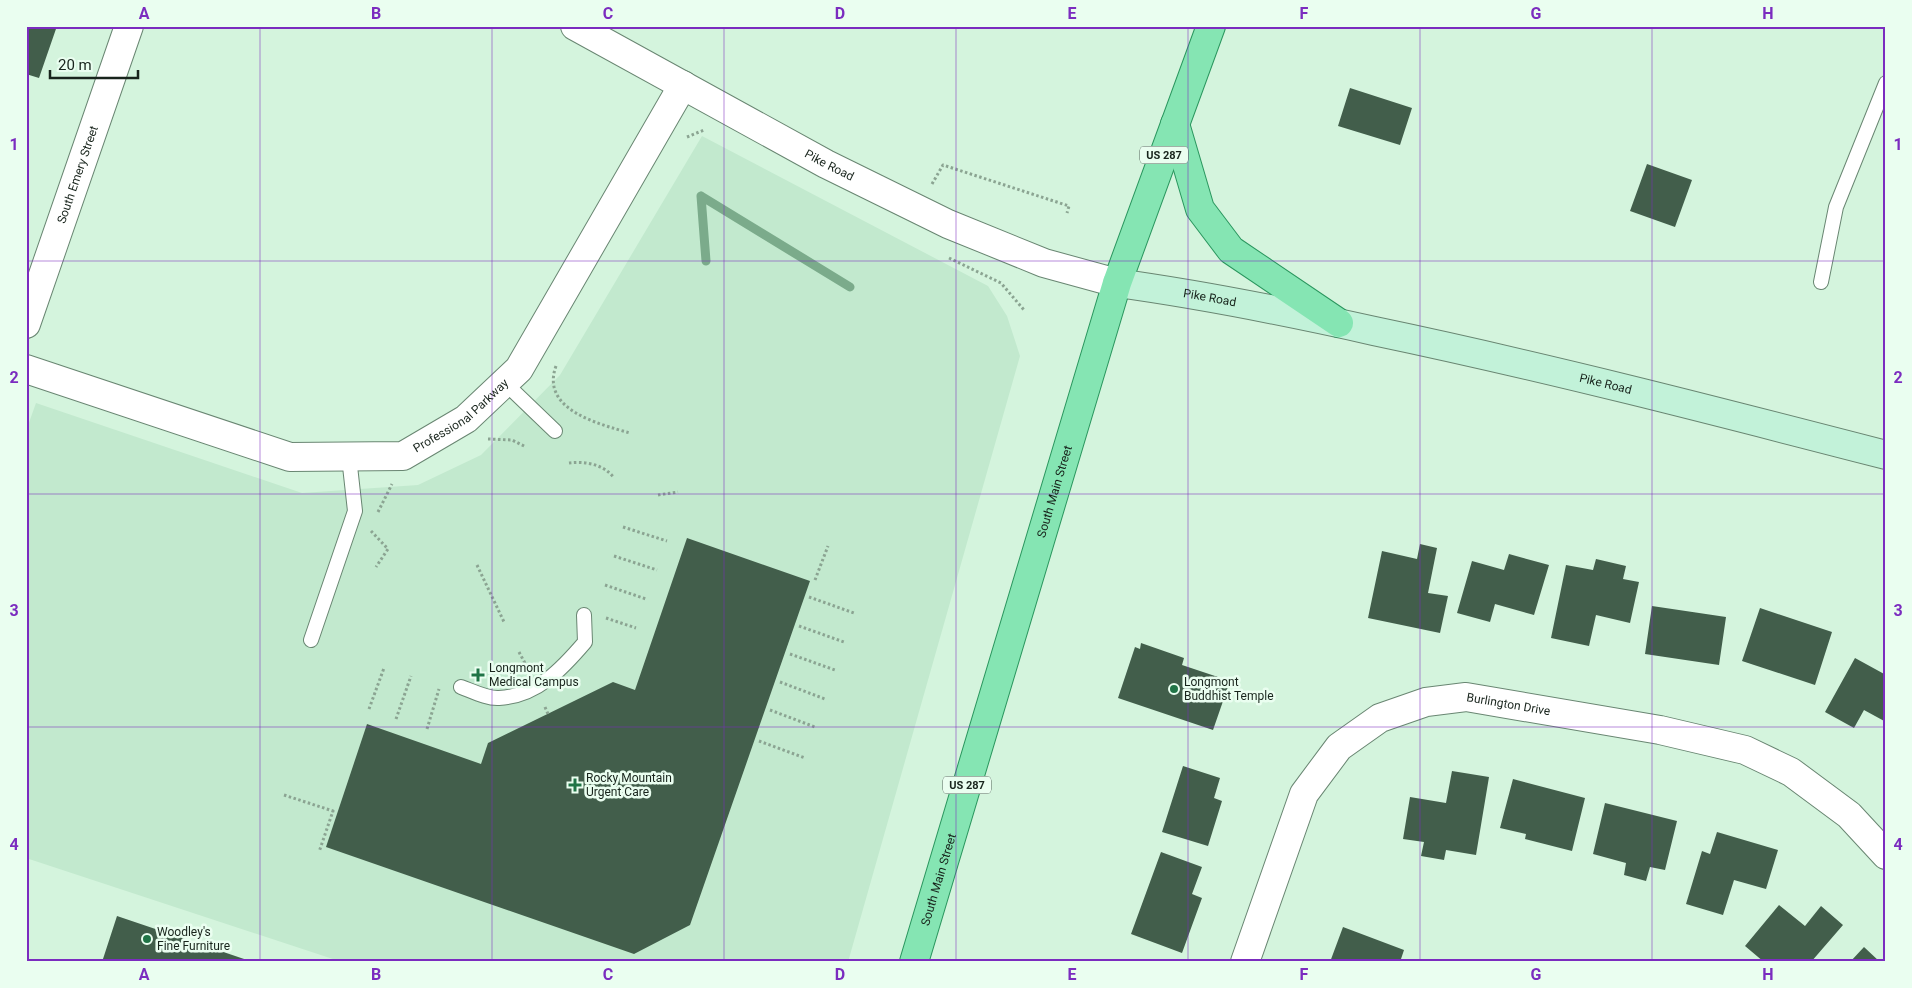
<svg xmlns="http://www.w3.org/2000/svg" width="1912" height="988" font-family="Roboto,sans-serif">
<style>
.built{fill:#c2e9ce}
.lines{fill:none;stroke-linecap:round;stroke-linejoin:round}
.stream{stroke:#7bab8b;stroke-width:9}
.building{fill:#425e4b}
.service-casing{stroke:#698672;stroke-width:16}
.minor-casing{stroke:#698672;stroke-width:30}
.tertiary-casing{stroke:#698672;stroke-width:30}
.secondary-casing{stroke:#698672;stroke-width:30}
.primary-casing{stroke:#2a965e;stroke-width:30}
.path{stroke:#8ba492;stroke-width:3;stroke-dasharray:2.5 2.5;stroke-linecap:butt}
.service{stroke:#fff;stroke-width:14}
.minor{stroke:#fff;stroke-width:28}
.tertiary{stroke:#fff;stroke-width:28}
.secondary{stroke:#c2f2d9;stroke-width:28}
.primary{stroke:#85e5b3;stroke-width:28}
.grid{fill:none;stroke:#7b2cbf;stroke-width:1;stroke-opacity:0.55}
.poi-dot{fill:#207446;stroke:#eafef0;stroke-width:2}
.labels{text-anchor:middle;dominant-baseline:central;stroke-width:5;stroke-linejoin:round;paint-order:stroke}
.shield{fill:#eafef0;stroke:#57655c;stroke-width:1}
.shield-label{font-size:11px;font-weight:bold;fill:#18241c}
.street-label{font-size:12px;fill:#18241c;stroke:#eafef0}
.poi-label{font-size:12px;fill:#18241c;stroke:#eafef0;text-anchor:start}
.neatline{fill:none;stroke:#7b2cbf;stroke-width:2}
.grid-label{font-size:16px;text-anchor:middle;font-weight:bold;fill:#7b2cbf}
</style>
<rect width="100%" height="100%" fill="#d4f4dd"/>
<!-- built -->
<path class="built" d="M 702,136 L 988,286 L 1007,316 L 1020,356 L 848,962 L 342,962 L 26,858 L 26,431 L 36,403 L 302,493 L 418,485 L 481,455 L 560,375 Z"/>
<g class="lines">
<!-- stream -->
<path class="stream" d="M 701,196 L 850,287
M 701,196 L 706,261"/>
</g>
<!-- building -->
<path class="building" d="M 26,26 L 57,26 L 39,78 L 26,74 Z
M 1350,88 L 1412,108 L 1400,145 L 1338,126 Z
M 1647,164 L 1692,180 L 1675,227 L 1630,211 Z
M 687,538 L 810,581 L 690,925 L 634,954 L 326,847 L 367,724 L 481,764 L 488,743 L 613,682 L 635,690 Z
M 1420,544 L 1437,548 L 1428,593 L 1448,596 L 1440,633 L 1368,618 L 1382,551 L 1417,559 Z
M 1509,554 L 1549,565 L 1534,615 L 1495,604 L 1490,622 L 1457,613 L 1472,561 L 1504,570 Z
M 1596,559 L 1626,566 L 1623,579 L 1639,582 L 1630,623 L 1596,615 L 1589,646 L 1551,638 L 1566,565 L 1593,570 Z
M 1652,606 L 1726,617 L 1719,665 L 1645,654 Z
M 1760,608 L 1832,632 L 1815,685 L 1742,661 Z
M 1141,643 L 1184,658 L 1182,665 L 1230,681 L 1213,730 L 1118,698 L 1135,647 L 1140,649 Z
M 1855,658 L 1886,675 L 1886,722 L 1864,710 L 1854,728 L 1825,712 Z
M 1183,766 L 1220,778 L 1214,798 L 1222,801 L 1208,846 L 1162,832 Z
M 1452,771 L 1489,777 L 1476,855 L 1446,850 L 1444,860 L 1421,856 L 1424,842 L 1403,839 L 1410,797 L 1446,803 Z
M 1513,779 L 1585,798 L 1572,851 L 1525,839 L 1526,834 L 1500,828 Z
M 1605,803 L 1677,821 L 1665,870 L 1650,867 L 1646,881 L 1624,875 L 1626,863 L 1593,854 Z
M 1717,832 L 1778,850 L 1766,889 L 1734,880 L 1723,915 L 1686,904 L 1702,851 L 1710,854 Z
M 1161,852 L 1202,867 L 1192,894 L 1202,898 L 1182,953 L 1131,934 Z
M 1779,905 L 1805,926 L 1821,906 L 1843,925 L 1811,962 L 1764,962 L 1745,946 Z
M 117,916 L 250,961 L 250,962 L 102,962 Z
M 1343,927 L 1404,950 L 1400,962 L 1330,962 Z
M 1864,947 L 1880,962 L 1850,962 Z"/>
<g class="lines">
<defs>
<path id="service" d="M 1821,282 L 1836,207 L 1886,83
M 505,383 L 555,431
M 311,640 L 355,511 L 349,457
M 461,687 C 472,691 488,699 499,698 C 537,696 562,669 585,642 L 584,615"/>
<g id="minor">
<path id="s1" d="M 26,324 L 129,26"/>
<path id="s2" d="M 26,369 L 290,457 L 403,456 L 466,419 L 519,369 L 683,85"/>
<path id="s3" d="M 1245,962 L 1304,794 L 1339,747 L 1380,718 L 1426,702 L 1466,697 L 1660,730 L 1745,750 L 1791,772 L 1849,815 L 1886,855"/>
</g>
<g id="tertiary">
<path id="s4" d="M 575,26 L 826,164 L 948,224 L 1044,263 L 1117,283"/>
</g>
<g id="secondary">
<path id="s5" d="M 1117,283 C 1204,295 1289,312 1374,331 C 1546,367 1716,411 1886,455"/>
</g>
<g id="primary">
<path d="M 1175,124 L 1200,209 L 1231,250 L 1339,323"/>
<path id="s6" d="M 914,962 L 1117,283 L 1211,26"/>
</g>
</defs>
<!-- service casing -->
<use href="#service" class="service-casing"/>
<!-- minor casing -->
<use href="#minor" class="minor-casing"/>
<!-- tertiary casing -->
<use href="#tertiary" class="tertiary-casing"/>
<!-- secondary casing -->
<use href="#secondary" class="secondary-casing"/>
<!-- primary casing -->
<use href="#primary" class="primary-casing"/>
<!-- path -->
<path class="path" d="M 687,137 L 704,130
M 932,184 L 943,165 L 1069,206 L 1067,213
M 949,258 L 1001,283 L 1024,310
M 556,366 C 540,410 599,424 630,433
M 488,439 L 512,440 L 526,447
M 569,463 C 584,461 604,464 614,478
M 658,495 L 678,492
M 378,512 L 392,484
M 623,527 L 667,541
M 371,531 L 388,549 L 376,567
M 614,556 L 657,570
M 477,565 L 504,622
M 815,580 L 828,546
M 605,585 L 646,599
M 809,597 L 854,613
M 606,618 L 636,628
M 799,626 L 844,642
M 519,652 L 527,667
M 790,654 L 835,670
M 780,682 L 825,699
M 545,707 L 548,714
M 369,709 L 384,668
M 770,710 L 815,727
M 396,719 L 411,676
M 427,729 L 439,689
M 759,741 L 805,758
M 284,795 L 333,811 L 319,852"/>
<!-- service -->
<use href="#service" class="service"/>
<!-- minor -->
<use href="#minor" class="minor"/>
<!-- tertiary -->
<use href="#tertiary" class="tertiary"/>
<!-- secondary -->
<use href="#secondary" class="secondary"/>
<!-- primary -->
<use href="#primary" class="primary"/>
</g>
<!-- grid -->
<path class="grid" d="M 260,26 L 260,962M 492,26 L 492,962M 724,26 L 724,962M 956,26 L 956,962M 1188,26 L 1188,962M 1420,26 L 1420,962M 1652,26 L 1652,962M 26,261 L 1886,261M 26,494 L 1886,494M 26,727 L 1886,727"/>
<!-- markers -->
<g class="poi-dot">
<path d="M475.5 667.5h5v5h5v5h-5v5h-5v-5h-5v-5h5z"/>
<circle cx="1174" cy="689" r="5"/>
<path d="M572.5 777.5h5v5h5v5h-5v5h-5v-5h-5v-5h5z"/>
<circle cx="147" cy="939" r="5"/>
</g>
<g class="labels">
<!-- shield labels -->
<g class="shield">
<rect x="1140" y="146.5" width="48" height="17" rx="4"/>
<rect x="943" y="776.5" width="48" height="17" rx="4"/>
</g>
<g class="shield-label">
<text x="1164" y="155">US 287</text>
<text x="967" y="785">US 287</text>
</g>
<!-- street labels -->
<g class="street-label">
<text stroke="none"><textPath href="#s4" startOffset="290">Pike Road</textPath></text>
<text stroke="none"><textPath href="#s1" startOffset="158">South Emery Street</textPath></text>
<text stroke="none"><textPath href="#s5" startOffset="94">Pike Road</textPath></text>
<text stroke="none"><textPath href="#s5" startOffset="499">Pike Road</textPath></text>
<text stroke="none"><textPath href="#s2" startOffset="462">Professional Parkway</textPath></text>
<text stroke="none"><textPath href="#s6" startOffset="491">South Main Street</textPath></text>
<text stroke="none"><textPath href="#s3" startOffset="419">Burlington Drive</textPath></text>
<text stroke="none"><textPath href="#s6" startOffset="86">South Main Street</textPath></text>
</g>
<!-- poi labels -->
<g class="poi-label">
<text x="489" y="668">Longmont<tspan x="489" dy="14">Medical Campus</tspan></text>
<text x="1184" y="682">Longmont<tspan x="1184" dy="14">Buddhist Temple</tspan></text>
<text x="586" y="778">Rocky Mountain<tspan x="586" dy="14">Urgent Care</tspan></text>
<text x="157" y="932">Woodley's<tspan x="157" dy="14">Fine Furniture</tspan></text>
</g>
</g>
<!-- border -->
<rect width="1912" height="988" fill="none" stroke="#eafef0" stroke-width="55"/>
<!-- scale -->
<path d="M50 70v8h88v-8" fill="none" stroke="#18241c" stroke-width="2.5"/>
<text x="58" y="70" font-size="15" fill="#18241c" stroke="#eafef0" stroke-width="4" paint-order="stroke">20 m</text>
<rect x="28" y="28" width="1856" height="932" class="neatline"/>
<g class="grid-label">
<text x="144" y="19">A</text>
<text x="376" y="19">B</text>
<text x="608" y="19">C</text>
<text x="840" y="19">D</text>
<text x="1072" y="19">E</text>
<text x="1304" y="19">F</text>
<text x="1536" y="19">G</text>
<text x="1768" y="19">H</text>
<text x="14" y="150">1</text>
<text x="1898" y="150">1</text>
<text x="14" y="383">2</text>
<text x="1898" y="383">2</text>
<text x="14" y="616">3</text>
<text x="1898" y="616">3</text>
<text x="14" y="850">4</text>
<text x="1898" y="850">4</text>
<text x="144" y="980">A</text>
<text x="376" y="980">B</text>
<text x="608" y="980">C</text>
<text x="840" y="980">D</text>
<text x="1072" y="980">E</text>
<text x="1304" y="980">F</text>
<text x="1536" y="980">G</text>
<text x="1768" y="980">H</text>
</g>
</svg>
